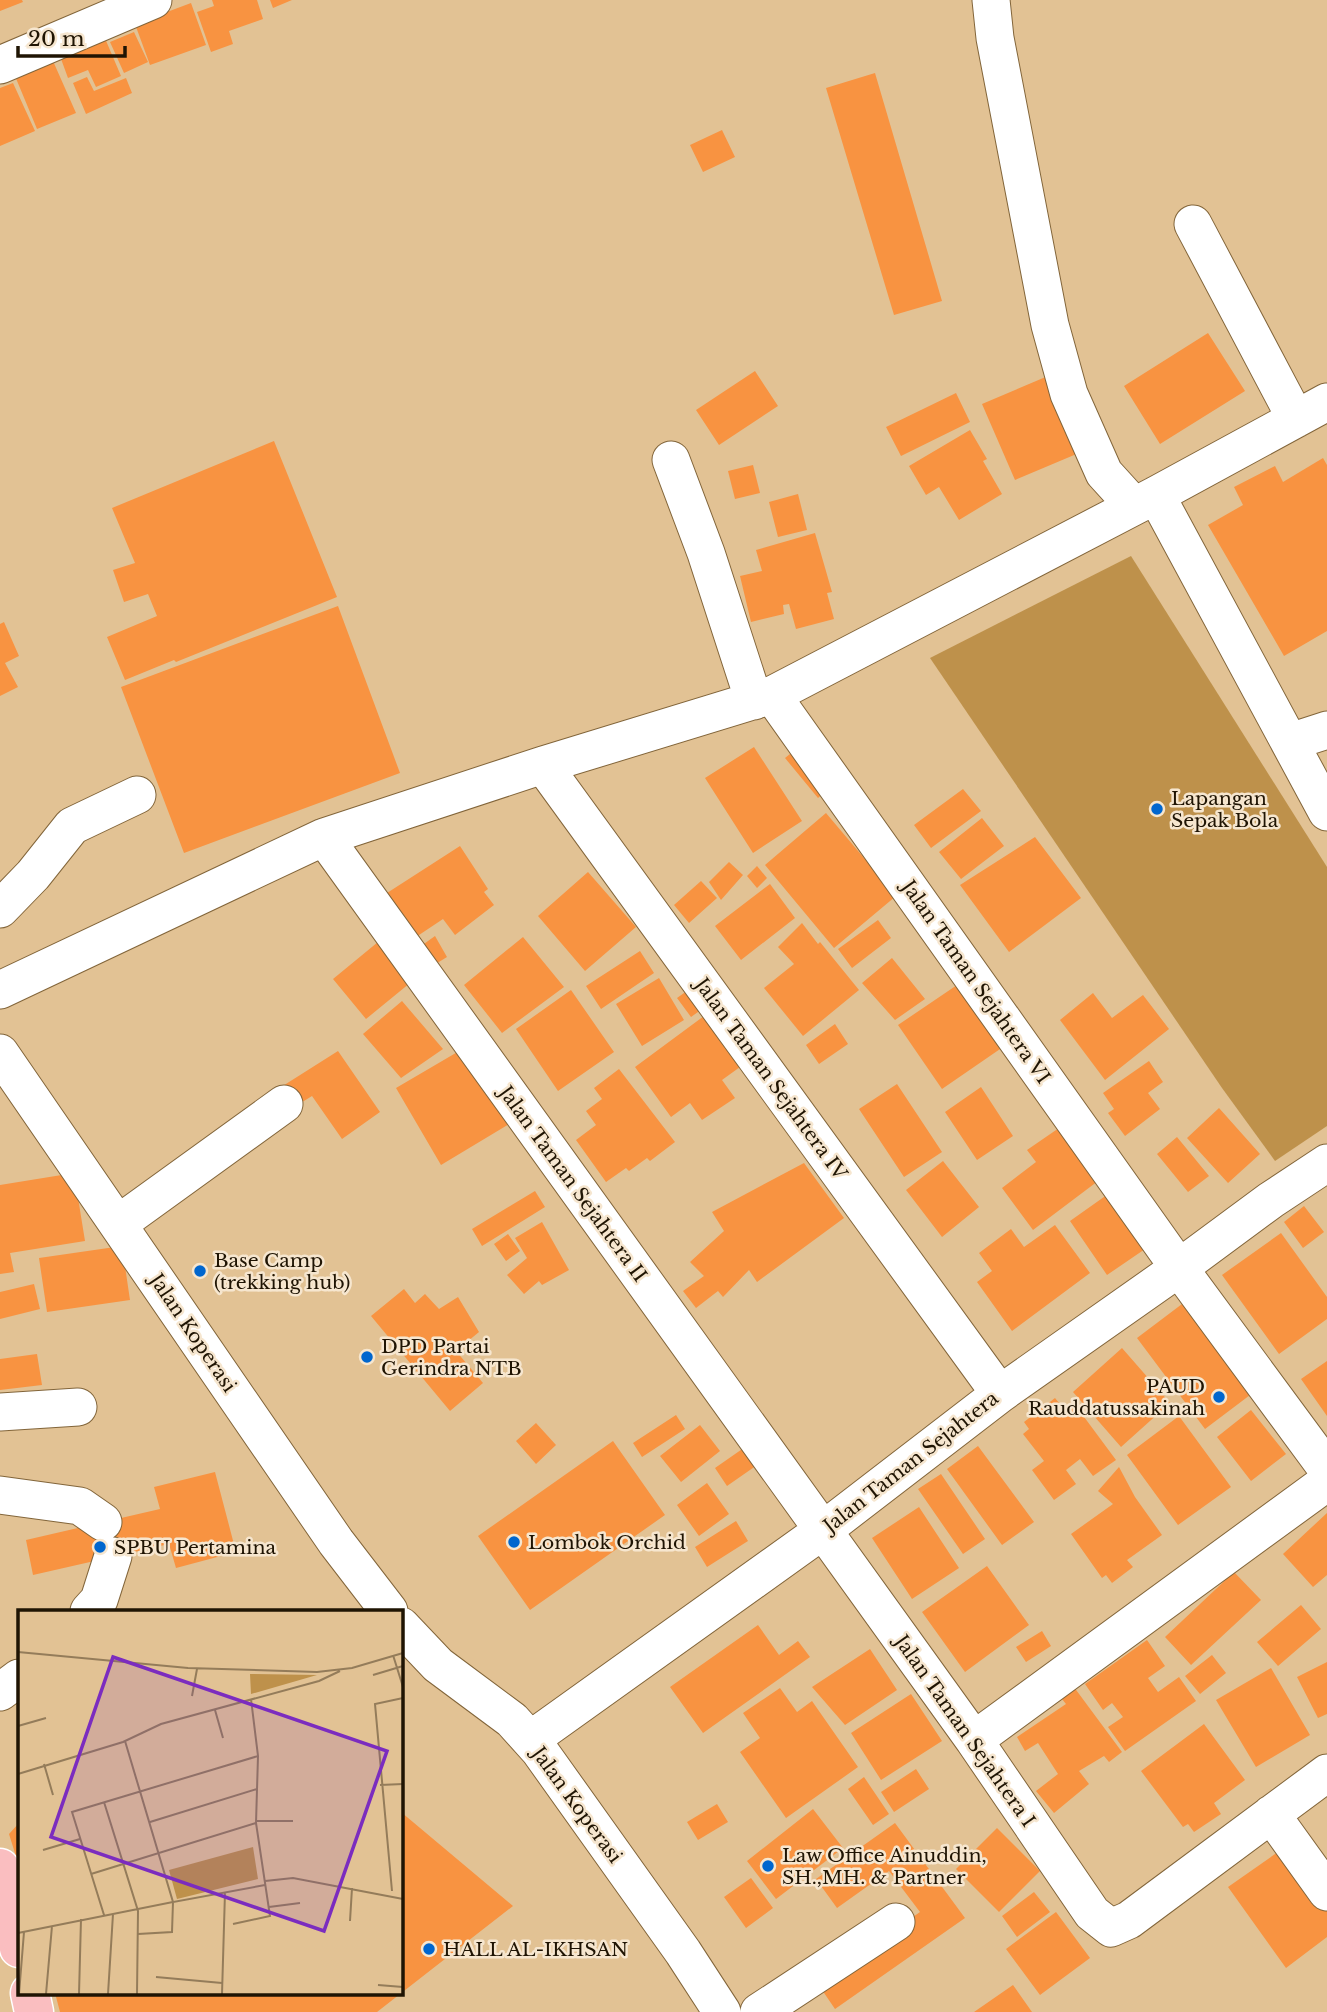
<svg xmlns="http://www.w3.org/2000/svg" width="1327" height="2012" font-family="'Libre Baskerville',serif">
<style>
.green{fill:#be914b}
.building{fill:#f89341}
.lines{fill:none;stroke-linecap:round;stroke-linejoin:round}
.minor-casing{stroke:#82653a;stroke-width:39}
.highway-casing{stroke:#fff;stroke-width:41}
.minor{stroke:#fff;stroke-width:37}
.highway{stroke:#fabec0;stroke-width:38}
.poi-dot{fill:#0066ce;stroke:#f6e6cf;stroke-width:2.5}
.labels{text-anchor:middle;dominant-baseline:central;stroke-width:5;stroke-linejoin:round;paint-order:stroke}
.poi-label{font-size:19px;fill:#1f1403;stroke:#f6e6cf;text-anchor:start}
.street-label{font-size:19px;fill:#1f1403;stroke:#f6e6cf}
.inset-road{fill:none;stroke:#947c5a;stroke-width:2}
.view{fill:#7b2cbf;fill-opacity:0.15;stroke:#7b2cbf;stroke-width:3.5}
.inset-edge{fill:none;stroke:#1f1403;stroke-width:3.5}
</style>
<rect width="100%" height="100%" fill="#e2c294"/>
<!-- green -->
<path class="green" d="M 1131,556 L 1327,867 L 1327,1126 L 1275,1161 L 1222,1088 L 930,658 Z"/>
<!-- building -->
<path class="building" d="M 0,0 L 22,0 L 23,2 L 0,11 Z
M 212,0 L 257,0 L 263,19 L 229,31 L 233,44 L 211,52 L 197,12 L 214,6 Z
M 270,0 L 292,0 L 273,8 Z
M 191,3 L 206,45 L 150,65 L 135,24 Z
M 134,32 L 148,62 L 124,73 L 110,42 Z
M 104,36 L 121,76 L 96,87 L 88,70 L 68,78 L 57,48 Z
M 53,61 L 76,113 L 37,129 L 15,76 Z
M 875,73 L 942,301 L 894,315 L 826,88 Z
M 87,77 L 94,91 L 126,78 L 132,93 L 86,114 L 73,83 Z
M 13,83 L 35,131 L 0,146 L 0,88 Z
M 722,130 L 735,157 L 703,172 L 690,145 Z
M 1208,333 L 1245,391 L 1160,444 L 1124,386 Z
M 755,371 L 778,406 L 719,445 L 696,410 Z
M 1055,373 L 1086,450 L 1015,480 L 982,404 Z
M 956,393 L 970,422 L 901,456 L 886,427 Z
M 970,430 L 987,459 L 983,461 L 1002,494 L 959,520 L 939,487 L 926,495 L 909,466 Z
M 274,441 L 337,597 L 176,662 L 174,660 L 125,680 L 107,637 L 157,616 L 148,594 L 124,602 L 113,570 L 135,563 L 112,508 Z
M 1323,458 L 1327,465 L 1327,631 L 1284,656 L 1208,525 L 1243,505 L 1234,487 L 1275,466 L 1283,482 Z
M 753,465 L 760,493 L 735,499 L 728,471 Z
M 798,494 L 807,530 L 778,537 L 769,502 Z
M 815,533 L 832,592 L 827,593 L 834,619 L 796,629 L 789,604 L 783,605 L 784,614 L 751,622 L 740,576 L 762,571 L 756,550 Z
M 338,606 L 400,773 L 184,853 L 121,687 Z
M 4,622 L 19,656 L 5,663 L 18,687 L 0,696 L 0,624 Z
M 800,746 L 832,786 L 818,798 L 785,758 Z
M 754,747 L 802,821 L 753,853 L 705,778 Z
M 963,789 L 981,811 L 931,848 L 914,825 Z
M 826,813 L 896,896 L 834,948 L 765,865 Z
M 982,818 L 1004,846 L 961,879 L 939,852 Z
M 1035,837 L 1081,898 L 1009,952 L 960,885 Z
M 460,846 L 488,889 L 484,892 L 494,905 L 455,935 L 443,919 L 416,937 L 387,893 Z
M 729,862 L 743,875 L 721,900 L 709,882 Z
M 757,866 L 767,878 L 757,888 L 747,876 Z
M 588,872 L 636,927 L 585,971 L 538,916 Z
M 701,881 L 717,898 L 689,923 L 674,905 Z
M 770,884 L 795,918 L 741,960 L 715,926 Z
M 878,920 L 891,938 L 852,968 L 838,949 Z
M 802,923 L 818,944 L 820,942 L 859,990 L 803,1036 L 764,988 L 794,964 L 778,947 Z
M 435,936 L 447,957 L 434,965 L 421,946 Z
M 523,937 L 564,987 L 502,1033 L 464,985 Z
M 378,942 L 410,983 L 366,1019 L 333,979 Z
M 640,951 L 654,973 L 601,1009 L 586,986 Z
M 892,958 L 925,999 L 895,1020 L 862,983 Z
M 659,978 L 684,1020 L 642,1046 L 616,1004 Z
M 960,983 L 1003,1047 L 942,1089 L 898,1025 Z
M 691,988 L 705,1007 L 691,1017 L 677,998 Z
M 571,990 L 614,1052 L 558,1091 L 516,1029 Z
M 1093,993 L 1112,1018 L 1143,995 L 1169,1029 L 1105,1080 L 1060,1020 Z
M 402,1001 L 443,1049 L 401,1078 L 363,1034 Z
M 704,1016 L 740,1067 L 722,1080 L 735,1098 L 702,1120 L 690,1103 L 671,1117 L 635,1067 Z
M 835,1024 L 848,1044 L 819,1064 L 806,1045 Z
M 466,1047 L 511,1123 L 441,1165 L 396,1088 Z
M 338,1051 L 380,1112 L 342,1139 L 312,1096 L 291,1109 L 278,1089 Z
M 1149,1061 L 1163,1082 L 1148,1093 L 1160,1109 L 1125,1136 L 1108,1113 L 1114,1109 L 1103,1093 Z
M 619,1069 L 675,1142 L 650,1161 L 647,1158 L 629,1171 L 626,1168 L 606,1182 L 576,1140 L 596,1125 L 586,1111 L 602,1099 L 594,1088 Z
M 897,1084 L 942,1152 L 904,1177 L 859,1109 Z
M 981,1087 L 1013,1136 L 977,1160 L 945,1112 Z
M 1219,1108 L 1260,1154 L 1228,1183 L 1187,1138 Z
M 1059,1128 L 1098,1181 L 1033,1230 L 1002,1188 L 1036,1162 L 1027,1150 Z
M 1177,1137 L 1209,1176 L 1188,1192 L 1157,1154 Z
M 943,1161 L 979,1207 L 942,1237 L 906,1190 Z
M 804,1163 L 844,1218 L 757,1282 L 749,1270 L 723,1297 L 718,1291 L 696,1308 L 683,1291 L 704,1276 L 690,1262 L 724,1231 L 712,1212 Z
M 74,1173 L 85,1241 L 10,1253 L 14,1272 L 0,1274 L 0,1185 Z
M 535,1191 L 545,1207 L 482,1246 L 472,1229 Z
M 1111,1192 L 1148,1247 L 1107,1275 L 1070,1221 Z
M 1304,1206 L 1324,1232 L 1303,1248 L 1284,1222 Z
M 542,1222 L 569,1270 L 542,1285 L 539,1281 L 524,1294 L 507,1275 L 527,1258 L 515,1238 Z
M 1055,1225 L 1090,1273 L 1012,1331 L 977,1282 L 992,1271 L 979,1253 L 1011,1229 L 1024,1247 Z
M 1281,1233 L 1327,1297 L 1327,1319 L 1279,1354 L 1222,1275 Z
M 508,1234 L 520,1251 L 506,1261 L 494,1244 Z
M 122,1246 L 130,1300 L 47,1312 L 39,1258 Z
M 34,1284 L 40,1309 L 0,1319 L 0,1292 Z
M 404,1289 L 415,1303 L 425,1294 L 439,1309 L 458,1297 L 479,1332 L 456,1351 L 483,1383 L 450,1411 L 371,1316 Z
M 1190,1298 L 1258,1389 L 1205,1429 L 1137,1338 Z
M 1122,1348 L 1170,1403 L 1121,1447 L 1073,1392 Z
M 37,1354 L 42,1385 L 0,1390 L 0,1359 Z
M 1327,1361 L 1327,1416 L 1301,1379 Z
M 1055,1398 L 1064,1409 L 1073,1402 L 1116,1460 L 1093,1476 L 1080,1459 L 1066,1470 L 1076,1484 L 1054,1500 L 1032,1470 L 1044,1461 L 1023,1434 L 1029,1429 L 1024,1422 Z
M 1251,1410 L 1286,1454 L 1251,1481 L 1217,1437 Z
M 676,1415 L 685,1429 L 642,1457 L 633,1443 Z
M 1179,1416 L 1231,1487 L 1178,1525 L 1127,1455 Z
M 536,1423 L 556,1445 L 536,1464 L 516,1441 Z
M 700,1425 L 720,1451 L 681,1482 L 660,1456 Z
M 613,1441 L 665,1515 L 530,1610 L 478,1536 Z
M 748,1445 L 760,1463 L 727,1486 L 715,1468 Z
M 978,1446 L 1034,1522 L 1002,1545 L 947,1469 Z
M 1119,1467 L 1135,1497 L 1162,1535 L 1127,1560 L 1133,1567 L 1112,1583 L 1106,1575 L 1102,1578 L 1071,1534 L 1113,1504 L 1098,1491 Z
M 215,1472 L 236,1552 L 176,1568 L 169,1544 L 33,1575 L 26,1540 L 160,1509 L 154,1487 Z
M 941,1474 L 985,1539 L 963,1554 L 918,1489 Z
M 707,1483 L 729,1514 L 699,1536 L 677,1505 Z
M 919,1507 L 959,1568 L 912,1599 L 872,1538 Z
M 1327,1513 L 1327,1575 L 1313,1587 L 1283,1554 Z
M 736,1521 L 748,1541 L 707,1567 L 695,1547 Z
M 987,1566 L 1029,1625 L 965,1672 L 922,1612 Z
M 1234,1572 L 1261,1600 L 1191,1665 L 1165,1637 Z
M 1301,1605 L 1321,1629 L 1278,1666 L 1257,1642 Z
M 758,1625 L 779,1655 L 798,1641 L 810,1657 L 703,1733 L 670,1687 Z
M 1042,1631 L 1051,1646 L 1026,1662 L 1016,1647 Z
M 1147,1640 L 1165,1666 L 1148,1678 L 1158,1692 L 1179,1677 L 1196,1701 L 1125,1751 L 1108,1727 L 1123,1717 L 1112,1703 L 1103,1710 L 1085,1684 Z
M 870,1649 L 897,1690 L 845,1725 L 812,1687 Z
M 1212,1655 L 1226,1673 L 1200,1694 L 1185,1676 Z
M 1327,1662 L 1327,1714 L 1318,1718 L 1297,1677 Z
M 1271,1668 L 1310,1735 L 1256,1767 L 1216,1700 Z
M 1068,1679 L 1122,1752 L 1109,1762 L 1104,1756 L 1079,1771 L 1089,1784 L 1054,1813 L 1036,1791 L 1058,1774 L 1038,1743 L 1025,1751 L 1017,1737 L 1066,1704 L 1054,1689 Z
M 780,1688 L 797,1712 L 812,1701 L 858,1767 L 786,1818 L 740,1752 L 760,1738 L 743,1713 Z
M 911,1694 L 942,1741 L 881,1780 L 851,1733 Z
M 1204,1724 L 1245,1780 L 1214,1803 L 1221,1814 L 1194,1832 L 1188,1824 L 1183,1827 L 1141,1771 Z
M 916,1769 L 929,1789 L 894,1812 L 881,1792 Z
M 864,1777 L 889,1814 L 873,1825 L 848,1789 Z
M 717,1804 L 728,1822 L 698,1840 L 687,1822 Z
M 813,1809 L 843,1848 L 776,1899 L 747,1861 Z
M 401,1812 L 513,1906 L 377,2012 L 60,2012 L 55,1993 L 401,1993 Z
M 19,1823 L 19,1866 L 9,1834 Z
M 895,1823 L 965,1918 L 835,2009 L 818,1984 L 920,1912 L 889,1871 L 837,1908 L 816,1879 Z
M 997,1828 L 1040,1871 L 999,1912 L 956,1869 Z
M 1288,1845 L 1327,1897 L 1327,1937 L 1286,1968 L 1228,1887 Z
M 751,1878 L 773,1908 L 746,1928 L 724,1897 Z
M 1034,1892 L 1050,1912 L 1017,1937 L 1002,1916 Z
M 1056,1912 L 1090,1958 L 1040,1995 L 1006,1949 Z
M 1013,1985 L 1032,2012 L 974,2012 Z"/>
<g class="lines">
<defs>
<path id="minor" d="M 991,0 L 995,38 L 1050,325 L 1069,394 L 1104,473 L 1134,506
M 0,65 L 153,0
M 1193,224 L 1296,419
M 671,460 L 706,553 L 754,701
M 1156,495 L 1327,812
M 772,695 L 1179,1268 L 1327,1469
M 1290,742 L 1327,730
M 543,765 L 1000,1394
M 324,837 L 974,1740 L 1092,1913 L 1111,1928 L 1129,1920 L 1327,1773
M 0,909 L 33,875 L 72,826 L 137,795
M 0,990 L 324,837 L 543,765 L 772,695 L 1156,495 L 1327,402
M 0,1053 L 336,1542 L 389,1611
M 118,1224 L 284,1104
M 0,1412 L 78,1407
M 0,1495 L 80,1506 L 103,1522
M 89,1611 L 99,1600 L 113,1556
M 401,1626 L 438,1665 L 512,1720 L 539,1750 L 683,1952 L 722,2012
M 0,1692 L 19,1678
M 530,1740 L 822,1531 L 1000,1394 L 1179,1268 L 1271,1200 L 1327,1163
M 974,1740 L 1327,1482
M 1271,1814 L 1327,1892
M 759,2012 L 896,1922"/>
<path id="highway" d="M 0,1868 L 19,1948
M 30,1993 L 34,2012"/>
</defs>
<!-- minor casing -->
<use href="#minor" class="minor-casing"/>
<!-- highway casing -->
<use href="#highway" class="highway-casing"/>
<!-- minor -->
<use href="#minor" class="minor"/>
<!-- highway -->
<use href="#highway" class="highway"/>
</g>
<!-- markers -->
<g class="poi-dot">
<circle cx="1157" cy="809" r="7"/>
<circle cx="200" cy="1271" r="7"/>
<circle cx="367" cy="1357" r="7"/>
<circle cx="1219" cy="1397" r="7"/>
<circle cx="514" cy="1542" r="7"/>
<circle cx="100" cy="1547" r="7"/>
<circle cx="768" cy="1866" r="7"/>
<circle cx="429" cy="1949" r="7"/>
</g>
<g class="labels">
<!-- poi labels -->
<g class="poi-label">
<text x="1171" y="798">Lapangan<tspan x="1171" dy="22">Sepak Bola</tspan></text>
<text x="214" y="1260">Base Camp<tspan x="214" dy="22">(trekking hub)</tspan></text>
<text x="381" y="1346">DPD Partai<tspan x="381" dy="22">Gerindra NTB</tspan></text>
<text x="1205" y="1386" text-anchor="end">PAUD<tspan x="1205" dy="22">Rauddatussakinah</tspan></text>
<text x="528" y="1542">Lombok Orchid</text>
<text x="114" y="1547">SPBU Pertamina</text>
<text x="782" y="1855">Law Office Ainuddin,<tspan x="782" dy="22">SH.,MH. &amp; Partner</tspan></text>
<text x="443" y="1949">HALL AL-IKHSAN</text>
</g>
<!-- street labels -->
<g class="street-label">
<text transform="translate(976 982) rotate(55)">Jalan Taman Sejahtera VI</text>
<text transform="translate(771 1079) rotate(54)">Jalan Taman Sejahtera IV</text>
<text transform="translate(573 1184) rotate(54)">Jalan Taman Sejahtera II</text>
<text transform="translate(193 1333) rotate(56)">Jalan Koperasi</text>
<text transform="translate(911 1462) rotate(-38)">Jalan Taman Sejahtera</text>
<text transform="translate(965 1731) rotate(55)">Jalan Taman Sejahtera I</text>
<text transform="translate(577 1805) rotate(54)">Jalan Koperasi</text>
</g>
</g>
<!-- overview -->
<g transform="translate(18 1610)">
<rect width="385" height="385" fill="#e2c294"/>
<path d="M 232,64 L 299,65 L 233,84 ZM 235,237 L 240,269 L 159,289 L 151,260 Z" fill="#be914b"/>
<path class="inset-road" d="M 0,42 L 170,58 L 299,62 L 334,58 L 385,43M 375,45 L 385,77M 355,65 L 385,56M 174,86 L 179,59M 197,100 L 205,128M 0,116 L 28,108M 26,154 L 35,185M 0,164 L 105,132 L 143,114 L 301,71 L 322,61M 362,175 L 385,174M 86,192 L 120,301 L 119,384M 238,211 L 275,211M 132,212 L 239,179M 25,240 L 62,229M 73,264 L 238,213M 247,271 L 275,268 L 385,289M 374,281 L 357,94 L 385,88M 251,297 L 282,293M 86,305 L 54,202 L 240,146M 332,311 L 334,278M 215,314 L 252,306 L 238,213 L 240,146 L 233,89M 0,323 L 155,292 L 107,131M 120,324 L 154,322 L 155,292 L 247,275M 138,367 L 204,373M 360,375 L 385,377M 1,384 L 6,322M 28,384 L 34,316M 61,384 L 63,309M 90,384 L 95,304M 204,384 L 207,282"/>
<path class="view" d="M 95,47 L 369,141 L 306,321 L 33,227 Z"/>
<rect width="385" height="385" class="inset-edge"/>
</g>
<!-- scale -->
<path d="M18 46v10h107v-10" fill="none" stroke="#1f1403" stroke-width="3.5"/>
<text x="28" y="46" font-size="21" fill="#1f1403" stroke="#f6e6cf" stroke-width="5" paint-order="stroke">20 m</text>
</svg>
